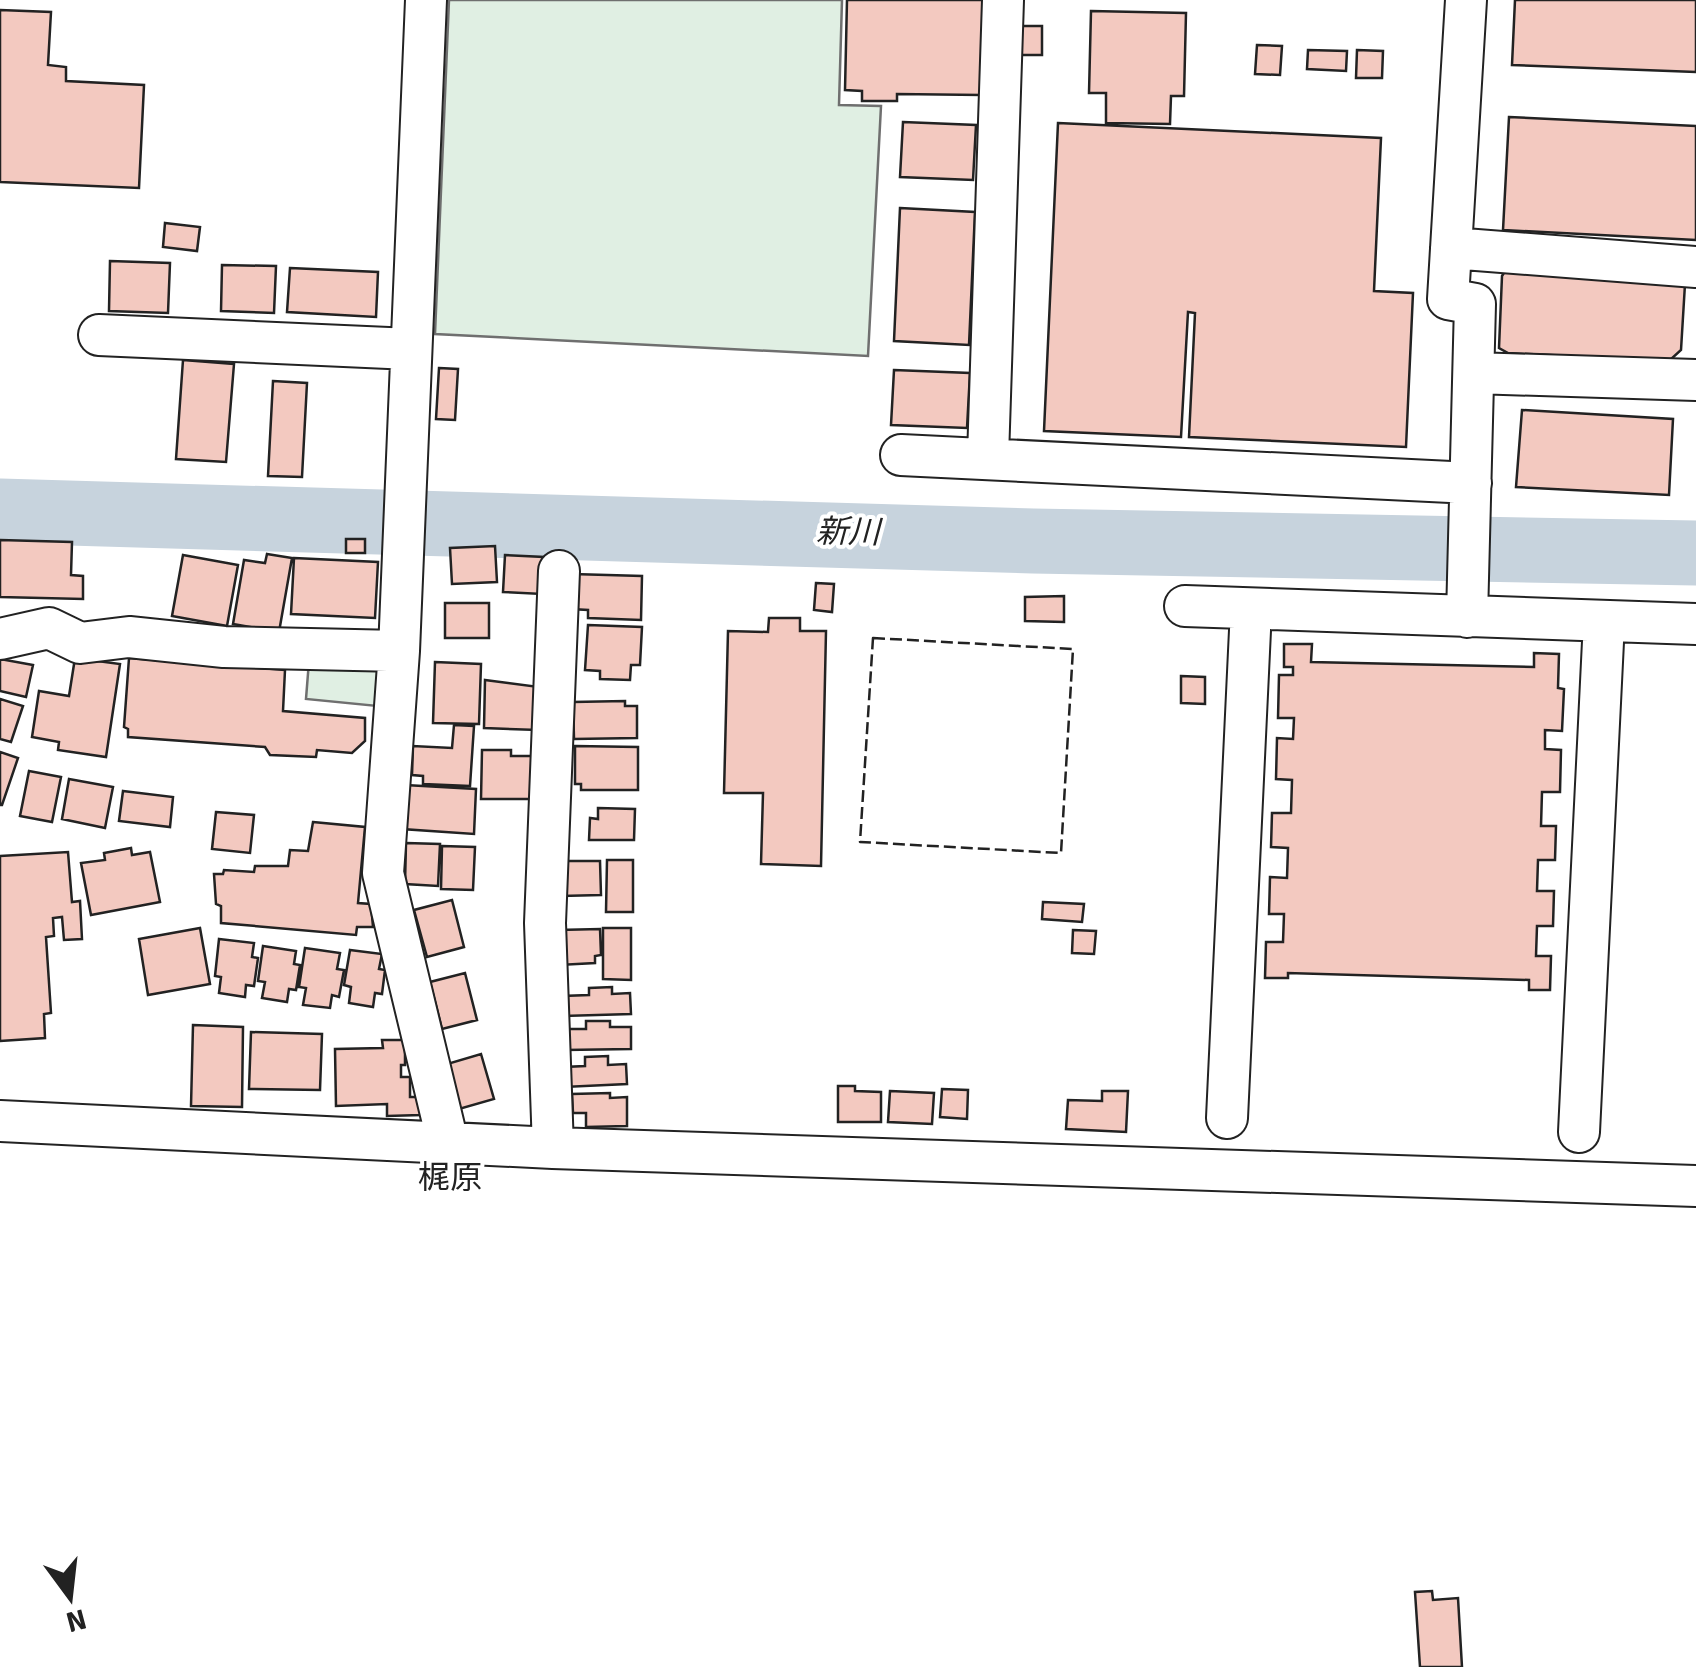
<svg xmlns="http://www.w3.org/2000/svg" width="1696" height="1667" font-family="Signika,'Noto Sans JP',sans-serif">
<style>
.green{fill:#e0efe3;stroke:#6f6f6f;stroke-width:2.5}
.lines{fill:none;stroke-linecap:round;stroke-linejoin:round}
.river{stroke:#c7d3dd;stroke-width:65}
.building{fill:#f3c9c0;stroke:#222;stroke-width:2.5}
.minor-casing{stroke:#222;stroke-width:44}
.minor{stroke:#fff;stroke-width:40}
.fence{stroke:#222;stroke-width:2.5;stroke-dasharray:12 5;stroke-linecap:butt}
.labels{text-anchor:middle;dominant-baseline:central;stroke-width:8;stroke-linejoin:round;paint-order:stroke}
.water-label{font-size:32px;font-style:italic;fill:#222;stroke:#fff}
.neighbourhood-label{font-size:32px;fill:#222;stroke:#fff}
</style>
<rect width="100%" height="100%" fill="#fff"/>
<!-- green -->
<path class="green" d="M 449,0 L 842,0 L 839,105 L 881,106 L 868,356 L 435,334 Z
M 309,661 L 379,664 L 377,706 L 306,699 Z"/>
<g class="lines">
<!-- river -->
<path class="river" d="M 0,511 L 1033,541 L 1696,553"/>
</g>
<!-- building -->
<path class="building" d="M 847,0 L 983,0 L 981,95 L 897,94 L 897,101 L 862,101 L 862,91 L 845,90 Z
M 1515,0 L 1696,0 L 1696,72 L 1512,65 Z
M 0,10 L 51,12 L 48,65 L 66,67 L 66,81 L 144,85 L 139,188 L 0,182 Z
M 1091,11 L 1186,13 L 1184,96 L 1171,96 L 1170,124 L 1106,123 L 1106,93 L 1089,93 Z
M 1019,26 L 1042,26 L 1042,55 L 1018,55 Z
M 1257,45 L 1282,46 L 1280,75 L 1255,74 Z
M 1308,50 L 1347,51 L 1346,71 L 1307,69 Z
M 1357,50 L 1383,51 L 1382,78 L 1356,78 Z
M 1509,117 L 1696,126 L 1696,240 L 1503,230 Z
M 903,122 L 976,125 L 973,180 L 900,177 Z
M 1058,123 L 1381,138 L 1374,291 L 1413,293 L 1406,447 L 1189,437 L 1195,313 L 1188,312 L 1181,437 L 1044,431 Z
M 900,208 L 975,212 L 969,345 L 894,341 Z
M 165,223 L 200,227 L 197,251 L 163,247 Z
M 110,261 L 170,263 L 168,313 L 109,311 Z
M 222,265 L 276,266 L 274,313 L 221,311 Z
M 290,268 L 378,272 L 376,317 L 287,312 Z
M 1507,268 L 1685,284 L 1681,350 L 1669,361 L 1508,353 L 1499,348 L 1502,276 Z
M 183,360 L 234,364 L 226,462 L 176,459 Z
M 439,368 L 458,369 L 455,420 L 436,419 Z
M 894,370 L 970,373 L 967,428 L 891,425 Z
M 273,381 L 307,383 L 302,477 L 268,476 Z
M 1522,410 L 1673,419 L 1669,495 L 1516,487 Z
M 346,539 L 365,539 L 365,553 L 346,553 Z
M 0,540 L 72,542 L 71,575 L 83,576 L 83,599 L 0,597 Z
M 495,546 L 497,582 L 452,584 L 450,548 Z
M 267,554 L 292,558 L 279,632 L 233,624 L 244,560 L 265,563 Z
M 183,555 L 238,565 L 227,626 L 172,616 Z
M 505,555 L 544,557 L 542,594 L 503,592 Z
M 294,558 L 378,562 L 375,618 L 291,614 Z
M 572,574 L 642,576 L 641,620 L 588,618 L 588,610 L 571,609 Z
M 816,583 L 834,584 L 832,612 L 814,610 Z
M 1064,596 L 1064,622 L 1025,621 L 1025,597 Z
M 445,603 L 489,603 L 489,638 L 445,638 Z
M 769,618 L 800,618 L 800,631 L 826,631 L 821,866 L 761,864 L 763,793 L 724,793 L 728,631 L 768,632 Z
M 588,625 L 642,627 L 640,665 L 631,665 L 630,680 L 600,679 L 600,671 L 585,670 Z
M 1284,644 L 1312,644 L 1311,662 L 1534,667 L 1534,653 L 1559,654 L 1558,688 L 1564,689 L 1562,731 L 1545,730 L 1545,749 L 1561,750 L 1560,792 L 1542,792 L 1541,826 L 1556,826 L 1555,860 L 1538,860 L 1537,891 L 1554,891 L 1553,926 L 1537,926 L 1536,956 L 1551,956 L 1550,990 L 1529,990 L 1529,980 L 1288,973 L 1288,978 L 1265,978 L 1266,942 L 1283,942 L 1284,914 L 1269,914 L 1270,877 L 1287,878 L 1288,848 L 1271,847 L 1272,813 L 1291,813 L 1292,780 L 1276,779 L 1277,738 L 1293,739 L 1294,718 L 1278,718 L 1279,675 L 1293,675 L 1293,667 L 1284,667 Z
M 75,658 L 120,664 L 106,757 L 58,750 L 59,742 L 32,737 L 39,691 L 69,696 Z
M 129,658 L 285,670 L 283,711 L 365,718 L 365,741 L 352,753 L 317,750 L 316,757 L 270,755 L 265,747 L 128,737 L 128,729 L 124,727 Z
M 0,659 L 33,665 L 26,697 L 0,691 Z
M 435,662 L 481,664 L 479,724 L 433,723 Z
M 1181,676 L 1205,677 L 1205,704 L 1181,703 Z
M 485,680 L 539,687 L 538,730 L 484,728 Z
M 0,699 L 23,706 L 11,742 L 0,739 Z
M 625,701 L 625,706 L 637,706 L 637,738 L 574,739 L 573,702 Z
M 454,725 L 474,726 L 470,786 L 423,784 L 423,776 L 412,775 L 413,746 L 452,748 Z
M 575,746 L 638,747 L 638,790 L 581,790 L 581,784 L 575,784 Z
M 482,750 L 511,750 L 511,756 L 536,756 L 535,799 L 481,799 Z
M 0,752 L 18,758 L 2,805 L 0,805 Z
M 29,771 L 61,777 L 52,822 L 20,816 Z
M 69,779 L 113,787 L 105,828 L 62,819 Z
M 405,785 L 476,789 L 474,834 L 402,829 Z
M 123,791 L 173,797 L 170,827 L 119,821 Z
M 598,808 L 635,809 L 634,840 L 589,840 L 590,818 L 598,819 Z
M 216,812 L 254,815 L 250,853 L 212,849 Z
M 313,822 L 365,827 L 358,903 L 371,904 L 373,927 L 357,927 L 356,935 L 221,923 L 221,906 L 216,904 L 214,874 L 223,874 L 224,870 L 254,872 L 255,866 L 288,866 L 290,850 L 308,851 Z
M 406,843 L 440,844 L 438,886 L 405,884 Z
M 442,846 L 475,847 L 473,890 L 441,889 Z
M 131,848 L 132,855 L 150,852 L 160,902 L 91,915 L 81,863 L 105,860 L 104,853 Z
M 68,852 L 72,902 L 80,901 L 82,939 L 64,940 L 62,917 L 53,918 L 54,936 L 46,937 L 51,1013 L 44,1014 L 45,1038 L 0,1041 L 0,856 Z
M 607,860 L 633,860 L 633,912 L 606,912 Z
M 561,861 L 600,861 L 601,895 L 561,896 Z
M 452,900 L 464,947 L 427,957 L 414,910 Z
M 1043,902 L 1084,904 L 1082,922 L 1042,919 Z
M 200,928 L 210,984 L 148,995 L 139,939 Z
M 603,928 L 631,928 L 631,980 L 603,979 Z
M 600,929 L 601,955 L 595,956 L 595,963 L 559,965 L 558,930 Z
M 1073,930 L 1096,931 L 1094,954 L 1072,953 Z
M 219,939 L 254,943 L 252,957 L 258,958 L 254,986 L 246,985 L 245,997 L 219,993 L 221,977 L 215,976 Z
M 263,946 L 296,951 L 294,964 L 300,965 L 296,990 L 289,989 L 287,1002 L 262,998 L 265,982 L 258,981 Z
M 305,948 L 340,953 L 337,969 L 344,970 L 339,997 L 332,995 L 330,1008 L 303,1005 L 306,988 L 299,987 Z
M 350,950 L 382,954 L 379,969 L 385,970 L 382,994 L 375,993 L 373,1007 L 349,1003 L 351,987 L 344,985 Z
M 465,973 L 477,1020 L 442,1029 L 430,982 Z
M 612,987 L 612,994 L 630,993 L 631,1014 L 563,1016 L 562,996 L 589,995 L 589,988 Z
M 586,1021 L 610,1021 L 610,1027 L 631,1027 L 631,1049 L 565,1050 L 564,1029 L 586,1029 Z
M 193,1025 L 243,1027 L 242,1107 L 191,1106 Z
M 251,1032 L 322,1034 L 320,1090 L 249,1089 Z
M 382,1040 L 405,1040 L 405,1065 L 401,1065 L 401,1077 L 410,1077 L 410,1097 L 420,1097 L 421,1115 L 387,1116 L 387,1104 L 336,1106 L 335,1049 L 383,1048 Z
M 481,1054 L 494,1099 L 459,1109 L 447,1064 Z
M 608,1056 L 608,1065 L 626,1064 L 627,1084 L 564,1087 L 564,1067 L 585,1066 L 585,1057 Z
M 838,1086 L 855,1086 L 855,1091 L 881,1092 L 881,1122 L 838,1122 Z
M 942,1089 L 968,1090 L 967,1119 L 940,1117 Z
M 890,1091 L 934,1093 L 932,1124 L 888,1122 Z
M 1102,1091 L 1128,1091 L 1126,1132 L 1066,1129 L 1068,1100 L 1102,1101 Z
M 610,1093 L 610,1098 L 627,1097 L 627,1126 L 586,1127 L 586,1113 L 573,1113 L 572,1094 Z
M 1432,1591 L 1433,1600 L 1458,1598 L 1462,1667 L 1420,1667 L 1415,1592 Z"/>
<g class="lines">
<defs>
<path id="minor" d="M 426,0 L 399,651 L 383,873 L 448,1143
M 1466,0 L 1448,299 L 1475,304 L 1467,617
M 1451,248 L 1696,267
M 99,335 L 411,349
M 1474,373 L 1696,380
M 901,455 L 1471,483
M 988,457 L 1003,0
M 1185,606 L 1696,624
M 0,639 L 49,628 L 80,643 L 129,637 L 224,647 L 399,651
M 1227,1118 L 1251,609
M 0,1121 L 553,1148 L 1696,1186
M 1579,1132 L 1604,621
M 553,1148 L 545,923 L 559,571"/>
</defs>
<!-- minor casing -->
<use href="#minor" class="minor-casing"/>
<!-- minor -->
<use href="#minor" class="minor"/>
<!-- fence -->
<path class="fence" d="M 873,638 L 1073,649 L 1061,853 L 860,842 Z"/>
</g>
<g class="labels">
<!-- water labels -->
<g class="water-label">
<text transform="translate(848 532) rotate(1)">新川</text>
</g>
<!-- neighbourhood labels -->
<g class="neighbourhood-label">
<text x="450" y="1177">梶原</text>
</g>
</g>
<!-- north arrow -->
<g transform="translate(70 1597) rotate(165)" stroke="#ffffff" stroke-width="8" paint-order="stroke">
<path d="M0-8L18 38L0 25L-18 38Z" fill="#222222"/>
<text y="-15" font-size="28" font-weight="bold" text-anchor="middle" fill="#222222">N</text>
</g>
</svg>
